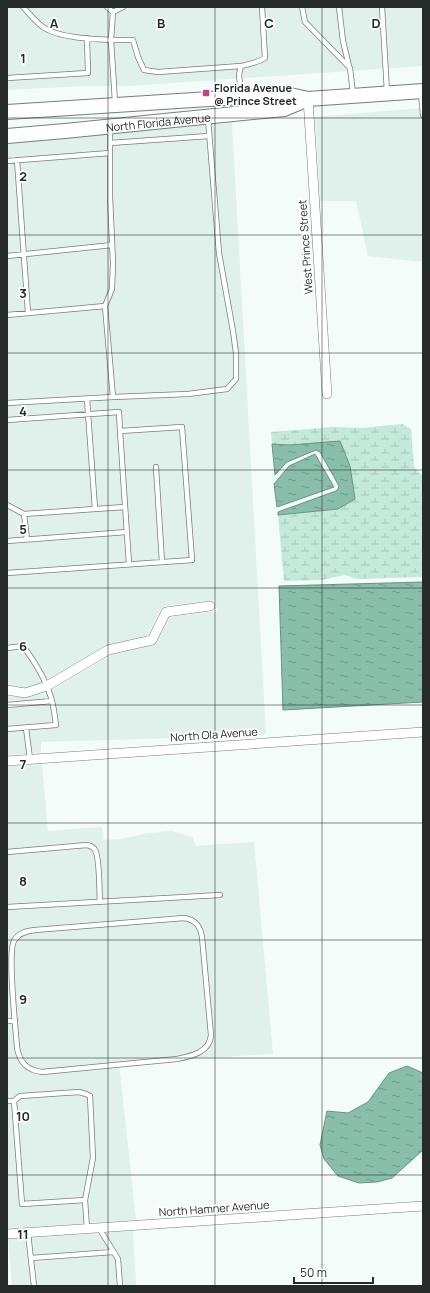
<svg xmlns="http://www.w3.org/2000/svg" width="430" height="1293" font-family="Manrope,sans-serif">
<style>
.built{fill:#e0f1eb}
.wetland{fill:url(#wetland-marsh)}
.water{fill:url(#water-ripples);stroke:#6b9284}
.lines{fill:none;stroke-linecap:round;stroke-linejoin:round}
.lane-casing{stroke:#767e7b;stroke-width:6}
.street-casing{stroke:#767e7b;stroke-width:10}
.primary-casing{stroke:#767e7b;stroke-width:16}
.lane{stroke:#fff;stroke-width:4.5}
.street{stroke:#fff;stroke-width:9}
.primary{stroke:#fff;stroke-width:14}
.grid{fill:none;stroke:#262a28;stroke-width:1;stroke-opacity:0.55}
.poi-dot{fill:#c34187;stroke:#fff;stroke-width:1.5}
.labels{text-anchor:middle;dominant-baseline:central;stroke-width:3.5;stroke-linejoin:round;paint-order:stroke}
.poi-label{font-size:11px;font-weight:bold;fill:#262a28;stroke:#fff;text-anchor:start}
.street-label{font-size:11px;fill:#262a28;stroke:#fff}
.grid-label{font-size:13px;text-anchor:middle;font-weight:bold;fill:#262a28;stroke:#fff;stroke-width:3.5;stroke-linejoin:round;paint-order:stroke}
</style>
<defs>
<pattern id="wetland-marsh" width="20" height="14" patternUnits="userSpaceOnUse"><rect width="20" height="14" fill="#c3e9db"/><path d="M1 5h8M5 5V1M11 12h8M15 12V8" fill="none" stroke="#a7c8bc"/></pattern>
<pattern id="water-ripples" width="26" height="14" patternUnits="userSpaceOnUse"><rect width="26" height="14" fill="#89beab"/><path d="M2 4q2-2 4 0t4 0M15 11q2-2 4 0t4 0" fill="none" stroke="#709b8b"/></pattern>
</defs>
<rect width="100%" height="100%" fill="#f3fcf8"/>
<!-- built -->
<path class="built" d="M 7,7 L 423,7 L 423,66 L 128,86 L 84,86 L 7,90 Z
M 423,108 L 423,262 L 368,256 L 356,201 L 320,201 L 315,117 Z
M 232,123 L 266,734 L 240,736 L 41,742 L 41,753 L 7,755 L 7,696 L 24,698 L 46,693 L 111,655 L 153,645 L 157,642 L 170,617 L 217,611 L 215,600 L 165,606 L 160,610 L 147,636 L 105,646 L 42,683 L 25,688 L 7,684 L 7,141 Z
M 42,764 L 48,831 L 102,827 L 103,840 L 121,839 L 148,833 L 172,831 L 192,837 L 196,846 L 254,842 L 273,1054 L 119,1063 L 136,1220 L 7,1229 L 7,766 Z
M 133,1231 L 136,1286 L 12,1286 L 8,1239 Z"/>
<!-- wetland -->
<path class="wetland" d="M 402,424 L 411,429 L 414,467 L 423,476 L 423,577 L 356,579 L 345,575 L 321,580 L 284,581 L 278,515 L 338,509 L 355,499 L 340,441 L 290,445 L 272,444 L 271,432 L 333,427 L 363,428 Z"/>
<!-- water -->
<path class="water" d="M 340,441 L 350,466 L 355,499 L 338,509 L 278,515 L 278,512 L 336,491 L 338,489 L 339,486 L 320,452 L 316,450 L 287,462 L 275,475 L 272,444 L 290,445 Z
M 315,454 L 334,487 L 277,507 L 274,484 L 289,466 Z
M 423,582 L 423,702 L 283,710 L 279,586 Z
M 407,1066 L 423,1073 L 423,1150 L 392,1178 L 377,1182 L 359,1183 L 338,1176 L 324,1159 L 320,1145 L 327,1111 L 348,1113 L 368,1102 L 389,1073 Z"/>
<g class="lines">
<defs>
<path id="lane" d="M 23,7 C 30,14 37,24 46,29 C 63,38 91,39 111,40 L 115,102
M 107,7 L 113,12 L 111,40 L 133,40 L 138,57 L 144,70 L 158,72 L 241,66
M 302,7 L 305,22 L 350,68 L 353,94
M 339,7 L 343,41 L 349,66
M 382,7 L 387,92
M 113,12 L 123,7
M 7,78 L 88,73 L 87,38
M 421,93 L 423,115
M 241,95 L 239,75 L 241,66 C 249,64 257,63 265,58 L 262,7
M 110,143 L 209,136
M 17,160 L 28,313
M 7,161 L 110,153
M 7,256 L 112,245
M 7,315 L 105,306
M 113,397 L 188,394 L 227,389 L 236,379 L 236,353 L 233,331 L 219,253 L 208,119
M 7,403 L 113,397 L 105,306 L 112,289 L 113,263 L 110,197 L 110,127
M 7,420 L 119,412 L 120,431 L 182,427 L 192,560 L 7,573
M 120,431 L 129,564
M 156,467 L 162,562
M 7,505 L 24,514 L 27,539
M 95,509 L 125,507
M 24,514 L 95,509 L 87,399
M 7,541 L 127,532
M 7,648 L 23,646 C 35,662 47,682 52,701 C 54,709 55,717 56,725 L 7,729
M 7,705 L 52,701
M 26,728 L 30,759
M 7,852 L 87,845 C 90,846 93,846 95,850 C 100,858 99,890 100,902
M 7,907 L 220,895
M 184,918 C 196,920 200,926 202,937 L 211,1035 C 210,1052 192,1056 177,1059 L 42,1072 C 27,1070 20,1063 17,1048 C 16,1030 7,952 14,941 C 18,933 26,931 35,930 Z
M 7,1021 L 15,1021
M 7,1101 L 14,1101 L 22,1204 L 85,1200 L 87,1229
M 14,1101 L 20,1096 L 79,1092 L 86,1094 L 90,1096 L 93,1158 L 85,1200
M 99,1228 L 118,1259 L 120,1286
M 28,1233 L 34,1286
M 31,1258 L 113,1252"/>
<path id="street" d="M 308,99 L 327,394
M 7,690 L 25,693 L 47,686 L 108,650 L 152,640 L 166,612 L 210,606
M 7,761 L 423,732
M 7,1234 L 423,1206"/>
<g id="primary">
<path d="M 7,112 L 286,94 L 308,99 L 423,91"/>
<path id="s1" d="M 7,136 L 65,131 L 284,109 L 308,99"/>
</g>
</defs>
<!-- lane casing -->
<use href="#lane" class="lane-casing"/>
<!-- street casing -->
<use href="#street" class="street-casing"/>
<!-- primary casing -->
<use href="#primary" class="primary-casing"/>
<!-- lane -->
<use href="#lane" class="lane"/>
<!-- street -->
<use href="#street" class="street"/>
<!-- primary -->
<use href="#primary" class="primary"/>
</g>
<!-- grid -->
<path class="grid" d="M 108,7 L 108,1286M 215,7 L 215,1286M 322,7 L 322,1286M 7,118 L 423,118M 7,235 L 423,235M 7,353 L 423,353M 7,470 L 423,470M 7,588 L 423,588M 7,705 L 423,705M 7,823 L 423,823M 7,940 L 423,940M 7,1058 L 423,1058M 7,1175 L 423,1175"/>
<!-- markers -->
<rect class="poi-dot" x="202" y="89" width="8" height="8" rx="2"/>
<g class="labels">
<!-- poi labels -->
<g class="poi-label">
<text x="214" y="87">Florida Avenue<tspan x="214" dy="13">@ Prince Street</tspan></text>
</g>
<!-- street labels -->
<g class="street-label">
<text stroke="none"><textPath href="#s1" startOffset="152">North Florida Avenue</textPath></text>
<text transform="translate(305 247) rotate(-94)">West Prince Street</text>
<text transform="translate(214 734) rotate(-4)">North Ola Avenue</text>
<text transform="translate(214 1208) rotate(-4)">North Hamner Avenue</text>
</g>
</g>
<g class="grid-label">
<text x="54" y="28">A</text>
<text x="161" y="28">B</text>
<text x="269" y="28">C</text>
<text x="376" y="28">D</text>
<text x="23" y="63">1</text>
<text x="23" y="181">2</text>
<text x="23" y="298">3</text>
<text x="23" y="416">4</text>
<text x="23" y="534">5</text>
<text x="23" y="651">6</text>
<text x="23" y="769">7</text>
<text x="23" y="886">8</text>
<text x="23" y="1004">9</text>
<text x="23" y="1121">10</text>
<text x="23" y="1239">11</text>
</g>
<!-- border -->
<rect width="430" height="1293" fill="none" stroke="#262a28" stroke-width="16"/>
<!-- scale -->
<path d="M294 1277v6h79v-6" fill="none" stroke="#262a28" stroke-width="2"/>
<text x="300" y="1277" font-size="12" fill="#262a28" stroke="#ffffff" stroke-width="3" paint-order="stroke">50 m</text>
</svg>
